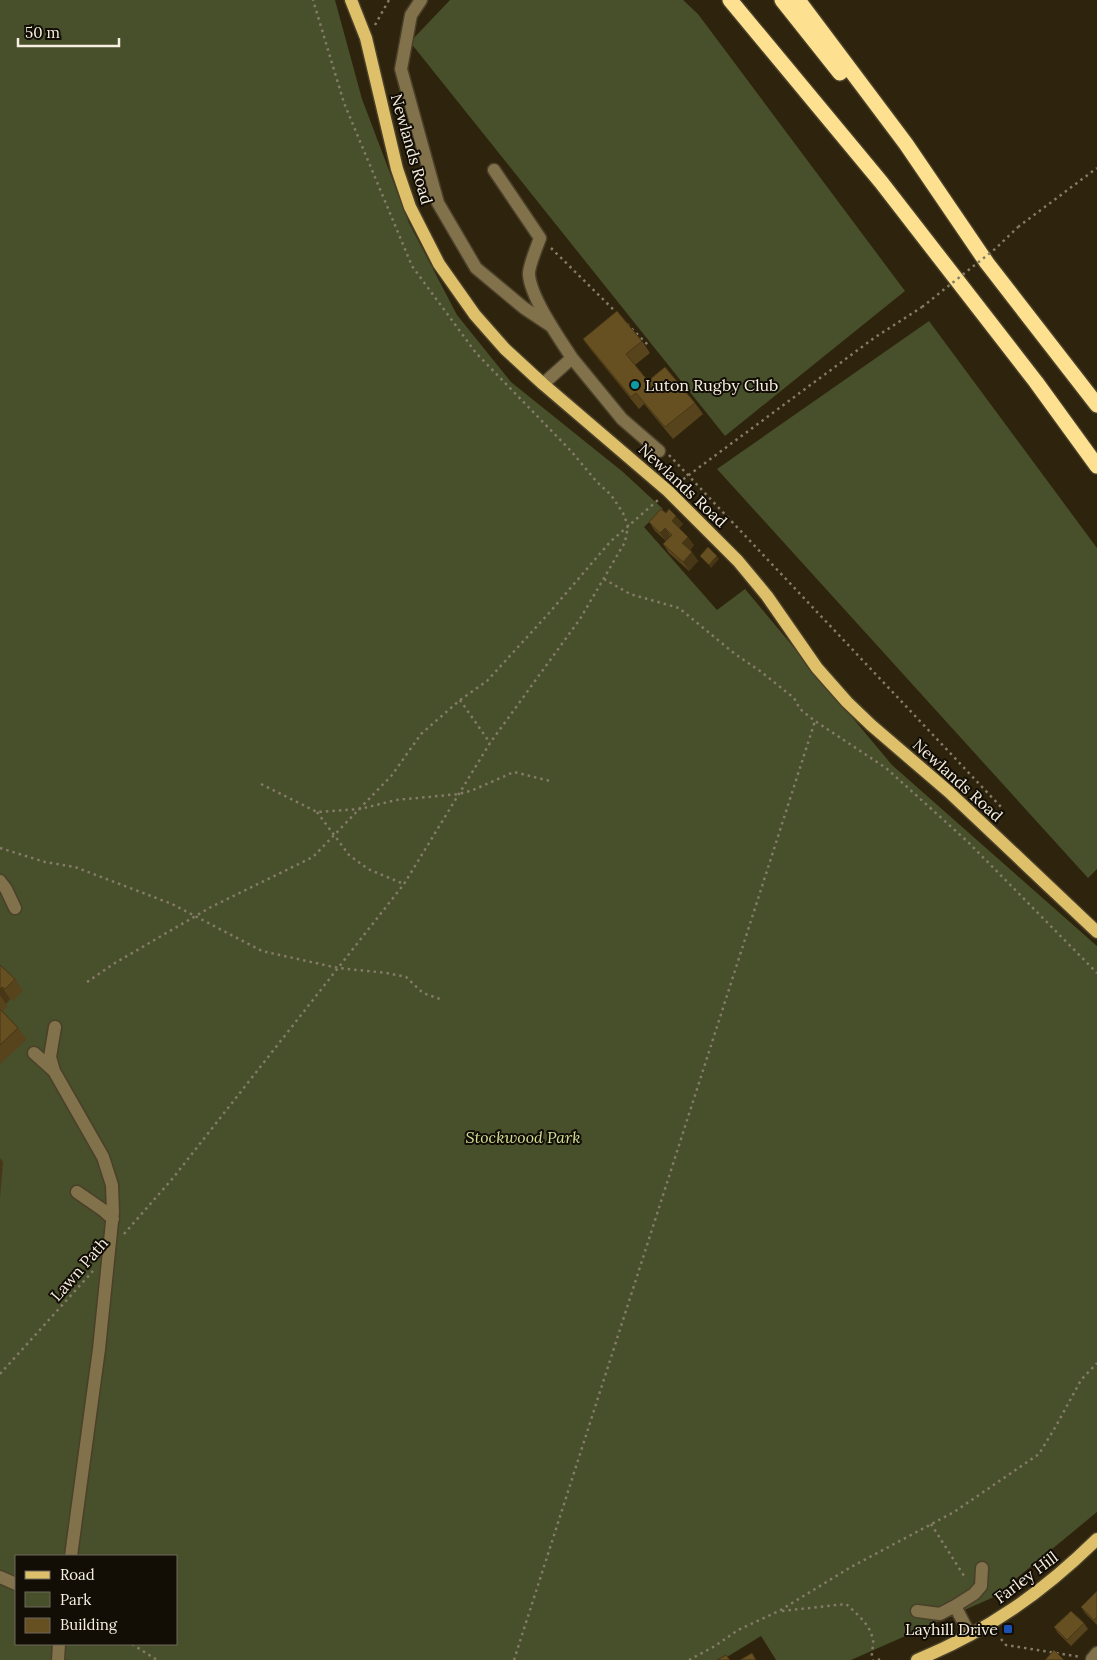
<svg xmlns="http://www.w3.org/2000/svg" width="1097" height="1660" font-family="Lora,serif">
<style>
.green{fill:#474f2b;fill-rule:evenodd}
.lines{fill:none;stroke-linecap:round;stroke-linejoin:round}
.minor-casing{stroke:#4a402a;stroke-width:15}
.major-casing{stroke:#4a402a;stroke-width:15}
.highway-casing{stroke:#4a402a;stroke-width:18}
.path{stroke:#847b68;stroke-width:2.5;stroke-dasharray:2.5 4;stroke-linecap:butt}
.minor{stroke:#81724b;stroke-width:12}
.major{stroke:#dec06a;stroke-width:12}
.highway{stroke:#fde090;stroke-width:15}
.path-bridge{stroke:#847b68;stroke-width:2.5;stroke-dasharray:2.5 4;stroke-linecap:butt}
.wall{fill:#58441c}
.shaded-wall{fill:#473716}
.building{fill:#664f20;stroke:#473716}
.culture-dot{fill:#0f9aa8;stroke:#120d05;stroke-width:2}
.transit-dot{fill:#1a4fb4;stroke:#120d05;stroke-width:2}
.labels{text-anchor:middle;dominant-baseline:central;stroke-width:4;stroke-linejoin:round;paint-order:stroke}
.street-label{font-size:16px;fill:#f7f0e2;stroke:#120d05}
.poi-label{font-size:16px;fill:#f7f0e2;stroke:#120d05;text-anchor:start}
.park-label{font-size:16px;font-style:italic;fill:#cfe093;stroke:#120d05}
</style>
<rect width="100%" height="100%" fill="#2e230c"/>
<!-- green -->
<path class="green" d="M 0,0 L 335,0 L 362,99 L 409,223 L 457,315 L 511,382 L 623,472 L 663,509 L 644,527 L 717,610 L 745,589 L 892,765 L 1097,946 L 1097,1512 L 994,1597 L 851,1660 L 776,1660 L 761,1636 L 722,1660 L 0,1660 ZM 16,1556 L 176,1556 L 176,1644 L 16,1644 Z
M 450,0 L 683,0 L 698,14 L 905,291 L 725,436 L 410,42 Z
M 929,321 L 1097,548 L 1097,869 L 1088,878 L 717,469 Z"/>
<g class="lines">
<defs>
<path id="minor" d="M 421,0 L 411,15 L 401,69 L 438,203 L 476,268 L 524,308 L 551,326
M 494,170 L 540,238 C 537,247 528,267 529,275 C 531,298 559,338 572,358
M 543,384 L 572,358 L 622,419 L 659,451
M 0,881 L 6,889 L 15,908
M 55,1027 L 50,1057 L 54,1071 L 103,1157 L 112,1185 L 113,1212 L 99,1349 L 71,1556
M 34,1053 L 54,1071
M 77,1192 L 103,1210 L 113,1219
M 0,1577 L 16,1584
M 917,1611 L 940,1614 L 955,1606
M 970,1635 L 955,1606 L 974,1594 L 981,1586 L 982,1568
M 1092,1659 L 1097,1653
M 58,1660 L 59,1644"/>
<path id="major" d="M 351,0 L 366,38 L 397,169 L 410,207 L 439,264 L 475,315 L 505,349 L 543,384 L 668,491 L 738,561 L 767,596 L 817,668 L 847,702 L 871,725 L 949,792 L 1097,932
M 917,1660 C 988,1631 1043,1592 1097,1539"/>
<path id="highway" d="M 730,0 L 881,182 L 1036,382 L 1097,466
M 782,0 L 840,73
M 798,0 L 906,144 L 987,263 L 1097,405"/>
</defs>
<!-- minor casing -->
<use href="#minor" class="minor-casing"/>
<!-- major casing -->
<use href="#major" class="major-casing"/>
<!-- highway casing -->
<use href="#highway" class="highway-casing"/>
<!-- path -->
<path class="path" d="M 375,25 L 389,0
M 1018,227 L 1097,168
M 551,248 L 618,314
M 627,324 L 648,345
M 669,455 L 1001,807
M 678,483 L 874,338 L 922,307
M 604,579 L 630,594 L 679,608 L 735,654 L 760,671 L 794,698 L 800,709 L 815,721 L 886,768 L 968,842 L 1097,973
M 460,700 L 490,743
M 261,784 L 317,812 L 360,809 L 396,800 L 459,794 L 473,790 L 514,772 L 550,781
M 317,812 L 349,855 L 368,869 L 404,884
M 0,848 L 45,862 L 75,867 L 172,904 L 262,951 L 338,968 L 387,973 L 406,977 L 423,993 L 440,999
M 87,982 L 115,963 L 211,907 L 313,857 L 392,775 L 421,734 L 460,700 L 487,681 L 549,613 L 610,542 L 658,500
M 124,1234 L 173,1178 L 404,884 L 490,743 L 580,619 L 625,542 L 628,526 L 623,513 L 611,495 L 596,481 L 571,451 L 476,353 L 412,266 L 344,103 L 313,0
M 0,1374 L 93,1271
M 931,1524 L 966,1579
M 782,1611 L 846,1604 C 857,1614 870,1624 873,1640 C 874,1647 870,1653 873,1660
M 1001,1639 L 1006,1645 L 1081,1657
M 132,1644 L 157,1660
M 514,1660 L 815,721
M 689,1660 L 715,1646 L 738,1630 L 779,1611 L 851,1567 L 954,1512 L 1039,1454 L 1056,1426 L 1081,1380 L 1097,1363
M 878,1660 L 880,1659"/>
<!-- minor -->
<use href="#minor" class="minor"/>
<!-- major -->
<use href="#major" class="major"/>
<!-- highway -->
<use href="#highway" class="highway"/>
<!-- path-bridge -->
<path class="path-bridge" d="M 922,307 L 995,249 L 1018,227"/>
</g>
<!-- wall -->
<path class="wall" d="M 583,339 L 642,341 L 650,353 L 635,365 L 648,381 L 695,403 L 703,414 L 673,439 L 644,404 L 639,409 L 591,350 Z
M 666,513 L 683,524 L 679,528 L 694,545 L 690,550 L 698,561 L 689,571 L 669,553 L 663,544 L 666,541 L 655,531 L 649,522 Z
M 0,965 L 15,979 L 23,991 L 13,1001 L 10,999 L 6,1004 L 8,1006 L 3,1011 L 18,1028 L 27,1039 L 0,1064 Z
M 1097,1591 L 1097,1625 L 1085,1613 L 1081,1607 Z
M 1084,1623 L 1088,1629 L 1071,1646 L 1058,1633 L 1054,1627 Z"/>
<!-- shaded-wall -->
<path class="shaded-wall" d="M 676,516 L 683,524 L 678,530 L 672,521 Z
M 665,528 L 671,537 L 667,542 L 660,533 Z
M 688,537 L 694,545 L 689,552 L 682,543 Z
M 692,552 L 698,561 L 689,571 L 683,562 Z
M 717,556 L 719,559 L 711,568 L 709,565 Z
M 2,987 L 10,999 L 6,1004 L 0,995 L 0,989 Z
M 0,1158 L 3,1162 L 0,1198 Z"/>
<!-- building -->
<path class="building" d="M 617,311 L 642,341 L 626,354 L 648,381 L 665,367 L 695,403 L 665,427 L 636,393 L 631,397 L 583,339 Z
M 661,509 L 666,513 L 669,509 L 676,516 L 672,521 L 688,537 L 682,543 L 692,552 L 683,562 L 663,544 L 672,535 L 665,528 L 660,533 L 649,522 Z
M 708,547 L 717,556 L 709,565 L 700,556 Z
M 0,965 L 15,979 L 5,989 L 2,987 L 0,989 Z
M 0,1009 L 18,1028 L 0,1045 Z
M 1097,1591 L 1097,1617 L 1094,1620 L 1081,1607 Z
M 1071,1611 L 1084,1623 L 1067,1640 L 1054,1627 Z
M 1054,1650 L 1064,1660 L 1045,1660 Z
M 752,1653 L 756,1660 L 740,1660 Z
M 726,1655 L 730,1660 L 717,1660 Z"/>
<!-- markers -->
<circle class="culture-dot" cx="635" cy="385" r="5"/>
<rect class="transit-dot" x="1003" y="1624" width="10" height="10" rx="2.5"/>
<g class="labels">
<!-- street labels -->
<g class="street-label">
<text transform="translate(412 149) rotate(74)">Newlands Road</text>
<text transform="translate(683 485) rotate(43)">Newlands Road</text>
<text transform="translate(958 780) rotate(42)">Newlands Road</text>
<text transform="translate(79 1269) rotate(-49)">Lawn Path</text>
<text transform="translate(1026 1577) rotate(-37)">Farley Hill</text>
</g>
<!-- poi labels -->
<g class="poi-label">
<text x="645" y="385">Luton Rugby Club</text>
<text x="998" y="1629" text-anchor="end">Layhill Drive</text>
</g>
<!-- park labels -->
<g class="park-label">
<text x="523" y="1137">Stockwood Park</text>
</g>
</g>
<!-- legend -->
<rect x="15" y="1555" width="162" height="90" fill="#120d05" stroke="#6e685d"/>
<rect x="25" y="1571" width="25" height="8" fill="#dec06a" stroke="#6e685d"/>
<text x="60" y="1580" font-size="15" fill="#f7f0e2">Road</text>
<rect x="25" y="1592" width="25" height="15" fill="#474f2b" stroke="#6e685d"/>
<text x="60" y="1605" font-size="15" fill="#f7f0e2">Park</text>
<rect x="25" y="1618" width="25" height="15" fill="#664f20" stroke="#6e685d"/>
<text x="60" y="1630" font-size="15" fill="#f7f0e2">Building</text>
<!-- scale -->
<path d="M18 38v8h101v-8" fill="none" stroke="#f7f0e2" stroke-width="2.5"/>
<text x="25" y="38" font-size="15" fill="#f7f0e2" stroke="#120d05" stroke-width="4" paint-order="stroke">50 m</text>
</svg>
